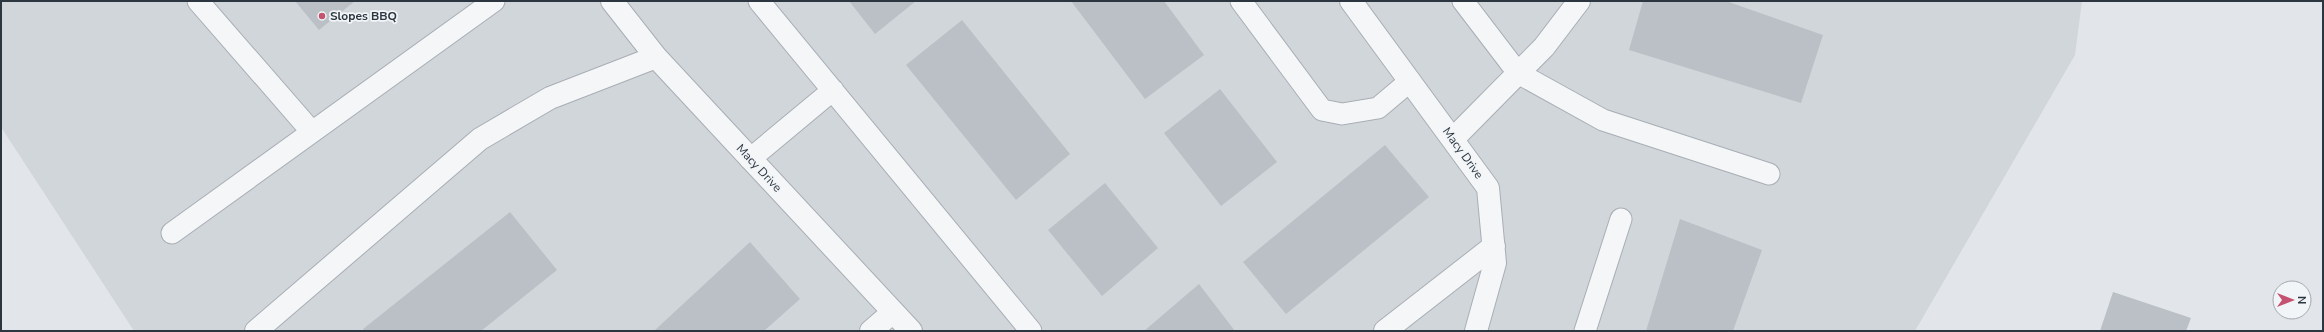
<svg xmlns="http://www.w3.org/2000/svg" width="2324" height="332" font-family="'Nunito Sans',sans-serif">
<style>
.built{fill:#d1d6db}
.building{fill:#bac0c6}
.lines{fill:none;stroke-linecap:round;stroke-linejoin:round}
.lane-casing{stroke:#a8aeb4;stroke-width:23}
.street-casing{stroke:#a8aeb4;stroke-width:24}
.lane{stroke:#f5f6f8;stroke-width:21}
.street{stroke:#f5f6f8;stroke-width:22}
.poi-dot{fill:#c45270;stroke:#f2f5f7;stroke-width:1.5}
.labels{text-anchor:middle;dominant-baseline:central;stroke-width:3.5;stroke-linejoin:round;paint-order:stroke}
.poi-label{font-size:12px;font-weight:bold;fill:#2c3641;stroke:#f2f5f7;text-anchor:start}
.street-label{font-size:12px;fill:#2c3641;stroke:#f2f5f7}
</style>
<rect width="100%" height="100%" fill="#e2e6ea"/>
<!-- built -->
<path class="built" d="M 1,1 L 2082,1 L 2075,55 L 1915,331 L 134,331 L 1,127 Z"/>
<!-- building -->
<path class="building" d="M 295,1 L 355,1 L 319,30 Z
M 849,1 L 916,1 L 875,34 Z
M 1071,1 L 1164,1 L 1204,55 L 1145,99 Z
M 1643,1 L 1726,1 L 1823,35 L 1801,103 L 1629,50 Z
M 962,20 L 1070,154 L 1016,200 L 906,65 Z
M 1220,89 L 1277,162 L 1221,206 L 1164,133 Z
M 1385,145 L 1429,197 L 1286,314 L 1243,262 Z
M 1105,183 L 1158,248 L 1102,296 L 1048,230 Z
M 510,212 L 557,270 L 481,331 L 365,331 L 363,329 Z
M 1680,219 L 1762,250 L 1733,331 L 1646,331 Z
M 750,242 L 800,299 L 764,331 L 654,331 Z
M 1199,284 L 1235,331 L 1144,331 Z
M 2113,292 L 2191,318 L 2186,331 L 2100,331 Z"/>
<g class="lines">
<defs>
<path id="lane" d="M 198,1 L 312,132
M 759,1 L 1031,331
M 1241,1 L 1322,110 L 1342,114 L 1378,108 L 1410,81
M 1463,1 L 1518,73 L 1603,120 L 1769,174
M 750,159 L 833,90
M 172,233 L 494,1
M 1585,331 L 1621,219"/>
<path id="street" d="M 612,1 L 656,57 L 911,331
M 1351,1 L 1488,188 L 1495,263 L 1476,331
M 1453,139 L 1544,47 L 1579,1
M 256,331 L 480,139 L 550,98 L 656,57
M 871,331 L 893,312
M 1385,331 L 1494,246"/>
</defs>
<!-- lane casing -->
<use href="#lane" class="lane-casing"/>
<!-- street casing -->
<use href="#street" class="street-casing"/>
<!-- lane -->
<use href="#lane" class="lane"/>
<!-- street -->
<use href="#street" class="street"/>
</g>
<!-- markers -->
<circle class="poi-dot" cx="322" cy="16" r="4"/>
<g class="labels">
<!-- poi labels -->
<g class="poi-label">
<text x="330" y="16">Slopes BBQ</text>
</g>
<!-- street labels -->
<g class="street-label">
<text transform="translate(1463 153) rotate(54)">Macy Drive</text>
<text transform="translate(759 168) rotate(47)">Macy Drive</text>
</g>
</g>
<!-- border -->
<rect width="2324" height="332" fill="none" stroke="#2c3641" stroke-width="4"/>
<!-- north arrow -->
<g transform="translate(2292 300) rotate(90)"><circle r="19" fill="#f2f5f7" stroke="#a3a9ae"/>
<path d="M0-3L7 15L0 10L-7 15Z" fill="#c45270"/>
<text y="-6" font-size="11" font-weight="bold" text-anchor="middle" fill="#2c3641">N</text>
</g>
</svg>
